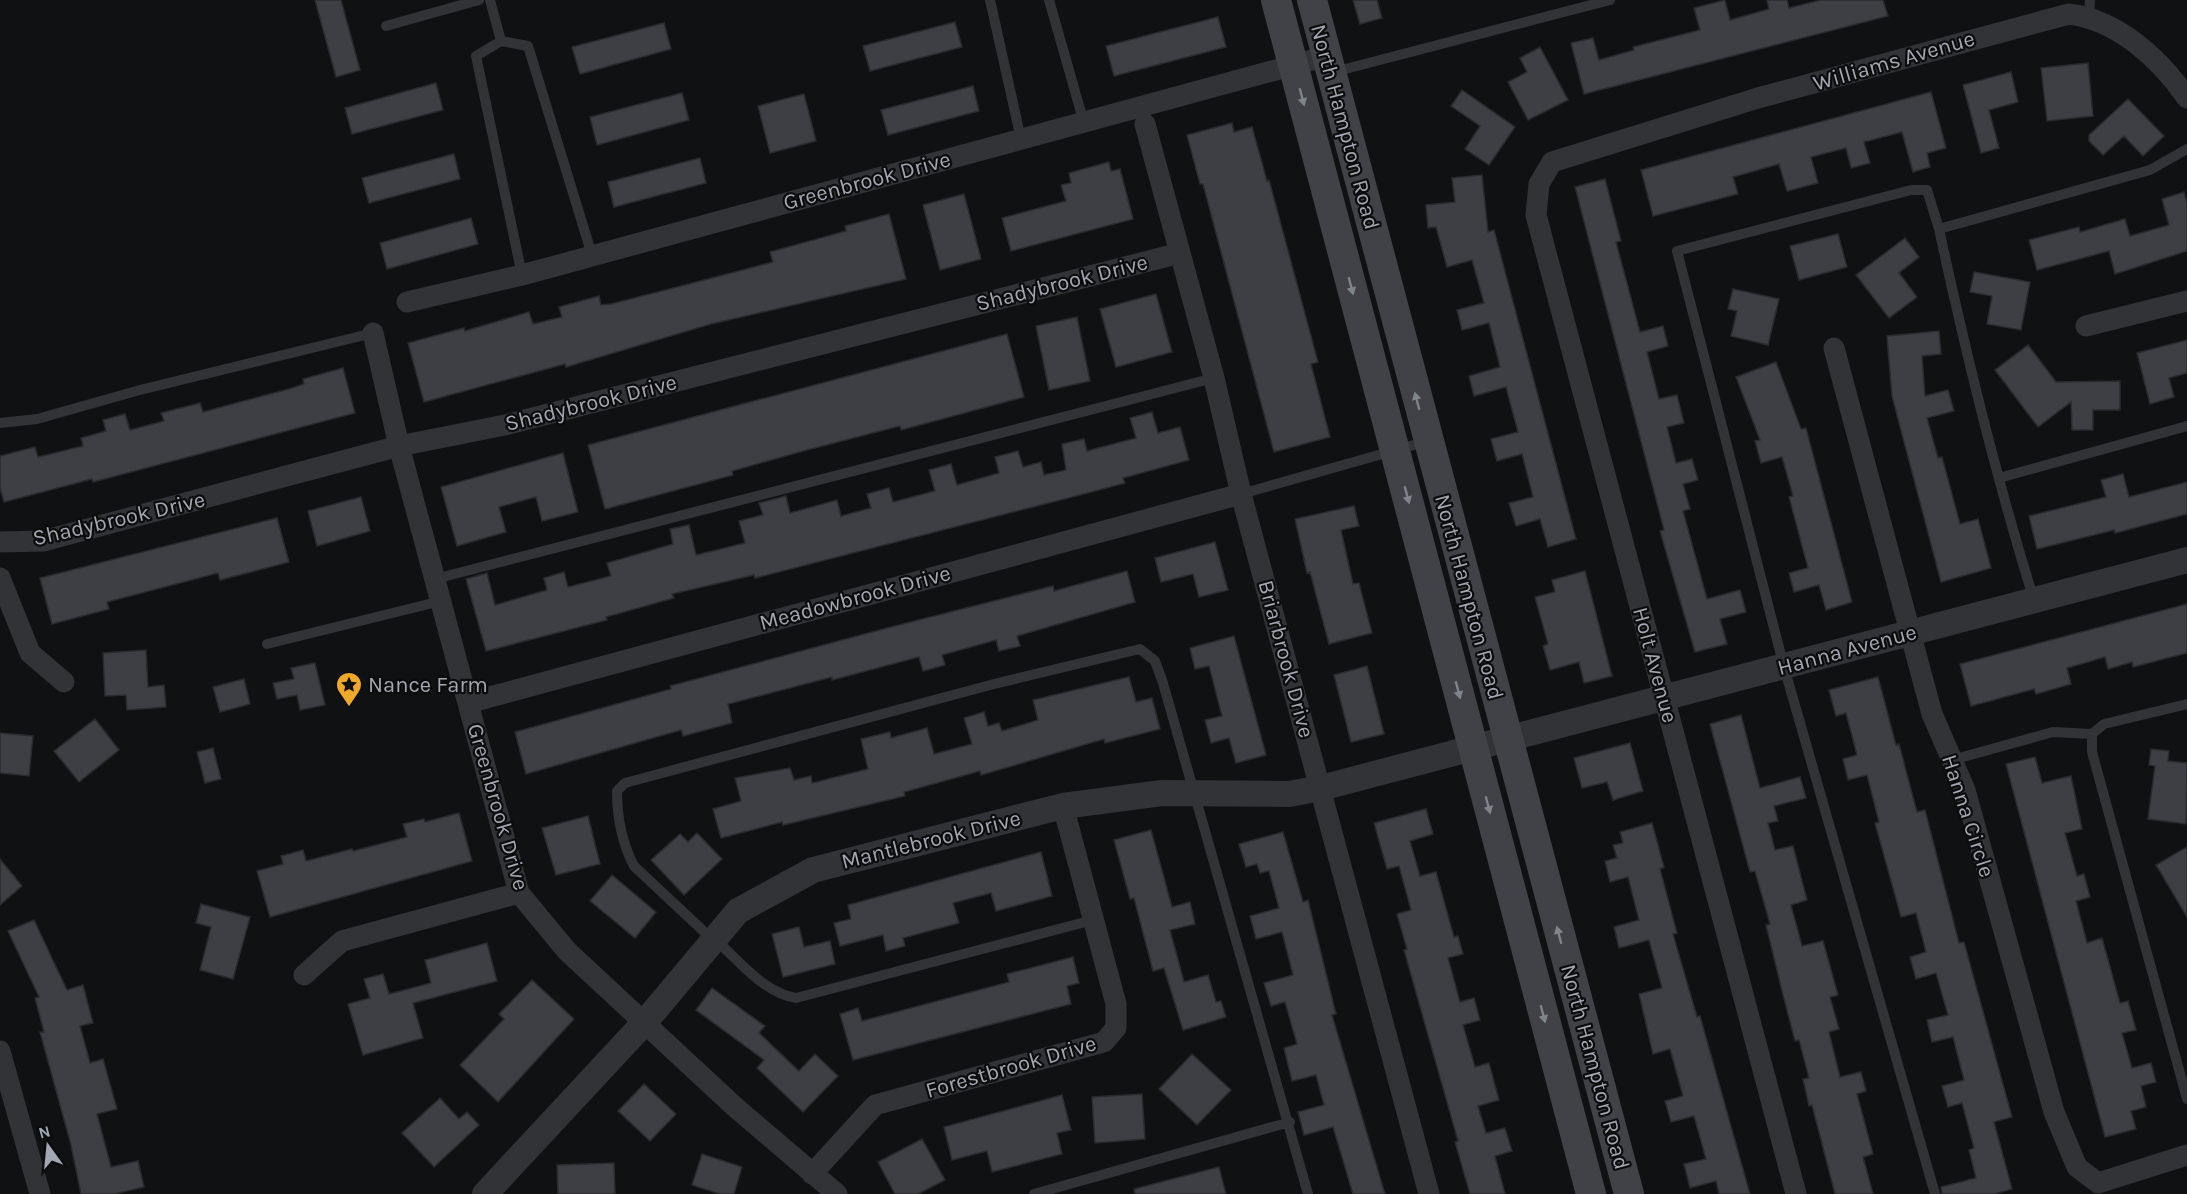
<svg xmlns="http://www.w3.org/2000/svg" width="2187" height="1194" font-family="Karla,sans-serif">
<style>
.building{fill:#3e3f45;stroke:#2a2b2e;stroke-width:1.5}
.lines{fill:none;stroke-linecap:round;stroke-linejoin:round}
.service{stroke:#323337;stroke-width:10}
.minor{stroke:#323337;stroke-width:21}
.tertiary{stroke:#323337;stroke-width:26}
.secondary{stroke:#404247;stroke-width:30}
.oneway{fill:#80848d}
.labels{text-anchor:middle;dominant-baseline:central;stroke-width:4.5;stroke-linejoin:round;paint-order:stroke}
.street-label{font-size:22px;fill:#a2a7b3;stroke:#0c0c0d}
.poi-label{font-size:22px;fill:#a2a7b3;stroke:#0c0c0d;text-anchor:start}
</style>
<rect width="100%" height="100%" fill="#101112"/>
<!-- building -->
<path class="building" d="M 315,0 L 341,0 L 360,70 L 336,77 Z
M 1353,0 L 1377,0 L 1382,18 L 1360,24 Z
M 1725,0 L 1730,20 L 1769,9 L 1767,0 L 1787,0 L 1789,8 L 1821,0 L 1883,0 L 1888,16 L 1584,94 L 1571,43 L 1593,38 L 1599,60 L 1634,50 L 1633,47 L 1700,30 L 1694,8 Z
M 1218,17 L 1226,47 L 1114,76 L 1106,46 Z
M 955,22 L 962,47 L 870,71 L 863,46 Z
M 664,23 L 671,49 L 580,74 L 572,47 Z
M 1540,47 L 1568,100 L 1528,120 L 1508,82 L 1527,72 L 1520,58 Z
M 2088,63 L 2093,116 L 2047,121 L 2041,68 Z
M 2011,72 L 2018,102 L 1989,110 L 1999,148 L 1981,153 L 1963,85 Z
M 436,83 L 443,110 L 352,134 L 345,108 Z
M 973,86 L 979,111 L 888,135 L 881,110 Z
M 1462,90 L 1515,127 L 1489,165 L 1465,149 L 1480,126 L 1451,106 Z
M 1931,92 L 1946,148 L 1927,153 L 1930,167 L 1913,172 L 1902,132 L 1864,142 L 1870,163 L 1851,168 L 1846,148 L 1811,157 L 1818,183 L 1787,191 L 1779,164 L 1733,177 L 1738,194 L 1653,216 L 1641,170 Z
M 682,93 L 689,120 L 597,145 L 590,117 Z
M 804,94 L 816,141 L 770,153 L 758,106 Z
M 2128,99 L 2164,136 L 2143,156 L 2124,136 L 2103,155 L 2089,141 L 2089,135 Z
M 1232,123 L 1234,132 L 1252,127 L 1267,181 L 1269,180 L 1318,362 L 1311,364 L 1330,437 L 1274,452 L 1203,184 L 1200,184 L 1187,135 Z
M 454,154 L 460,179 L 369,203 L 362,178 Z
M 700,158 L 706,183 L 614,207 L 608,182 Z
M 1109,162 L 1111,171 L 1120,169 L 1133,219 L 1011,251 L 1002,218 L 1066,201 L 1061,185 L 1071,183 L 1069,173 Z
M 1482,175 L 1488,232 L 1494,230 L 1576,539 L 1548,547 L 1540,519 L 1516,526 L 1509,503 L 1533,497 L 1522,454 L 1497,461 L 1491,439 L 1518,432 L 1506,387 L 1474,396 L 1469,376 L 1500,367 L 1489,323 L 1462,330 L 1457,310 L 1484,303 L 1472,260 L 1447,267 L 1436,227 L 1428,228 L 1426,205 L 1455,202 L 1452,178 Z
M 1605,179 L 1621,241 L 1616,242 L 1640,332 L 1663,326 L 1668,346 L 1647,352 L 1659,399 L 1677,395 L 1684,423 L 1667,427 L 1676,463 L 1692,459 L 1698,480 L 1683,484 L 1690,509 L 1683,511 L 1707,599 L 1740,590 L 1746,612 L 1720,619 L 1727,644 L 1695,652 L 1660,531 L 1664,530 L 1575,187 Z
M 2184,192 L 2187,203 L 2187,251 L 2115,274 L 2109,251 L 2037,270 L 2029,240 L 2079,227 L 2080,232 L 2125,219 L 2130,236 L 2169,225 L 2162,199 Z
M 964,194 L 981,259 L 940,270 L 923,205 Z
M 889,214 L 906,279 L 711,324 L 566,367 L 565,364 L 424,402 L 408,343 L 464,328 L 465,331 L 529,312 L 533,324 L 562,317 L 559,307 L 599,296 L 601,305 L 611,304 L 689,284 L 773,262 L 770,252 L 846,231 L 845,226 Z
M 471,218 L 478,244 L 387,269 L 380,243 Z
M 1838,234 L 1847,267 L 1799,280 L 1790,246 Z
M 1905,238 L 1919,257 L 1899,273 L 1917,297 L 1889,318 L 1856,275 Z
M 1974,272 L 2030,282 L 2021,330 L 1987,324 L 1992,296 L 1970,292 Z
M 1733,289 L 1779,299 L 1768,345 L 1731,336 L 1737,311 L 1728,309 Z
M 1156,294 L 1172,352 L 1116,367 L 1100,309 Z
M 1077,317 L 1090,381 L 1049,390 L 1036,326 Z
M 1939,331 L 1941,354 L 1922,356 L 1925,396 L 1948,390 L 1954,411 L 1927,418 L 1938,458 L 1942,457 L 1960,524 L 1978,519 L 1991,568 L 1941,582 L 1892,396 L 1887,336 Z
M 1007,334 L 1024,397 L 901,430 L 900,426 L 807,450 L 732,471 L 733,475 L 605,509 L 588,445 Z
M 2187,340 L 2187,373 L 2169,378 L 2174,397 L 2150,404 L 2137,353 Z
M 2028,345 L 2056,382 L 2120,381 L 2120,410 L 2093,410 L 2093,430 L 2072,430 L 2071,402 L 2038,427 L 1995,370 Z
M 1776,362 L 1801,429 L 1806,428 L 1852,602 L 1826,610 L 1819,585 L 1794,592 L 1789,573 L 1808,568 L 1789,497 L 1793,496 L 1782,457 L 1761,463 L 1755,441 L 1760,440 L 1736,377 Z
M 343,368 L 355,413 L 93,482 L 92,479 L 4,502 L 0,488 L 0,456 L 35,447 L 38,457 L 83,446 L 81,438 L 106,431 L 103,420 L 125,414 L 130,430 L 164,421 L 161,413 L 200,403 L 203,412 L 289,389 L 304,384 L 303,379 Z
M 1152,412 L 1158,433 L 1180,427 L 1189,460 L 1123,478 L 1125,483 L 1076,496 L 755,578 L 754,575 L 672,594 L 674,598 L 606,617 L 607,620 L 486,651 L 466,579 L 487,573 L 495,605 L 547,590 L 544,578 L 564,572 L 568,587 L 611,576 L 607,563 L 673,544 L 670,529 L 689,525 L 696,555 L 745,543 L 739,521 L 763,515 L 759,503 L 786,496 L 790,513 L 837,500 L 841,516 L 871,508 L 867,494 L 889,488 L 893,502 L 935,491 L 929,470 L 951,464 L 957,485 L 999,473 L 995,457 L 1018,451 L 1023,467 L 1041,462 L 1044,475 L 1066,470 L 1062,444 L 1084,439 L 1087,451 L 1136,438 L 1130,418 Z
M 563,453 L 578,512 L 542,521 L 536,497 L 499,507 L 506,532 L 457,546 L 441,487 Z
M 2123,474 L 2129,497 L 2187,482 L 2187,514 L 2115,533 L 2114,530 L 2037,549 L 2029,516 L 2106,497 L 2101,480 Z
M 361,497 L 370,531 L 317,546 L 308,511 Z
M 1354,506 L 1359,526 L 1341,530 L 1353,584 L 1359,583 L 1372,633 L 1329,644 L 1310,572 L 1307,573 L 1295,519 Z
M 277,518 L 289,562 L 220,580 L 218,573 L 107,602 L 109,609 L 52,624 L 40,578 Z
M 1215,542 L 1228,590 L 1199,597 L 1193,574 L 1161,582 L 1155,558 Z
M 1127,571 L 1135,602 L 1017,636 L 1020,646 L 999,651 L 996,640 L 942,655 L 945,665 L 923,671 L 919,657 L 832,680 L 832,677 L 728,704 L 732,723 L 683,736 L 681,730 L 526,774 L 515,732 L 671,689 L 670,686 L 891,627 L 1053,586 L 1054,591 Z
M 1585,571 L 1612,676 L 1584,683 L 1579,662 L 1550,670 L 1543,646 L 1548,644 L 1535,597 L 1555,592 L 1552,580 Z
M 2187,604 L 2187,653 L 2133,667 L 2132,662 L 2108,669 L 2105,657 L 2067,668 L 2071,684 L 2036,694 L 2034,689 L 1971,706 L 1960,664 Z
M 1234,636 L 1266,755 L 1236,763 L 1229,738 L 1211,743 L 1205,720 L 1222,716 L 1209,666 L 1195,669 L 1190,648 Z
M 146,650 L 148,687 L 164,685 L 166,707 L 127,710 L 126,695 L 105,696 L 103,653 Z
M 315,663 L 325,705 L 300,710 L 297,695 L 277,699 L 273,683 L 294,679 L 291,668 Z
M 1367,666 L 1384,734 L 1351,742 L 1334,675 Z
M 1129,677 L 1136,702 L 1152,698 L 1160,729 L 1105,743 L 1104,739 L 981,775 L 980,771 L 904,792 L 905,796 L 783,825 L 782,822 L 721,838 L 713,809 L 741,801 L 735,778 L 790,768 L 794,780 L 811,776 L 812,783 L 868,769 L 861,739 L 890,732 L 891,738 L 927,728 L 934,754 L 972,744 L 964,718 L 984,712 L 988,726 L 999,723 L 1002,731 L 1038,720 L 1033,700 Z
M 1878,677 L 1896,745 L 1899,744 L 1917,812 L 1925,810 L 1959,943 L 1964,942 L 2012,1117 L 1994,1122 L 2012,1189 L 1994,1194 L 1942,1194 L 1941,1187 L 1976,1178 L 1969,1150 L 1974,1148 L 1962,1103 L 1948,1107 L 1942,1086 L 1964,1080 L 1953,1037 L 1932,1042 L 1927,1020 L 1948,1015 L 1936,973 L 1916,979 L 1910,957 L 1926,952 L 1916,913 L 1901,917 L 1875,823 L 1879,822 L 1867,775 L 1848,780 L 1843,759 L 1857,755 L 1846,713 L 1836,716 L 1829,690 Z
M 244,679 L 250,704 L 220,712 L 213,687 Z
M 1741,715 L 1760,788 L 1800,777 L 1806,798 L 1774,806 L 1778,821 L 1768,823 L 1775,850 L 1793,846 L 1807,900 L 1791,905 L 1802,946 L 1823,941 L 1838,995 L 1830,997 L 1839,1029 L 1829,1032 L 1840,1077 L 1861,1072 L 1866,1091 L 1857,1094 L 1873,1154 L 1863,1157 L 1873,1194 L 1835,1194 L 1812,1105 L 1809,1106 L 1803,1079 L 1809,1078 L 1799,1040 L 1795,1041 L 1781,987 L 1766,925 L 1770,924 L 1755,871 L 1750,872 L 1710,724 Z
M 95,719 L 119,750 L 79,782 L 54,751 Z
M 0,733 L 33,736 L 29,776 L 0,773 Z
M 1630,743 L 1643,791 L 1613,800 L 1607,782 L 1582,788 L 1574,758 Z
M 213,748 L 221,779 L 205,783 L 197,752 Z
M 2151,749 L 2169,751 L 2168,761 L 2187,763 L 2186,824 L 2148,819 L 2155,766 L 2149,765 Z
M 2035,757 L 2042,783 L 2071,776 L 2082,829 L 2065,833 L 2077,876 L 2084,874 L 2090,897 L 2076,901 L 2087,943 L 2102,938 L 2120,1003 L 2128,1001 L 2136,1030 L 2122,1033 L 2132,1068 L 2151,1063 L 2156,1082 L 2141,1086 L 2146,1107 L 2131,1111 L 2136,1129 L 2105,1137 L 2006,764 Z
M 1426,809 L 1433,834 L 1410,841 L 1420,876 L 1436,872 L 1454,937 L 1458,936 L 1463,954 L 1448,958 L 1460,1002 L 1474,998 L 1480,1020 L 1463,1025 L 1475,1067 L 1489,1063 L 1499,1100 L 1478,1106 L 1486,1133 L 1505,1128 L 1512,1151 L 1495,1156 L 1505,1194 L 1470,1194 L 1455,1142 L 1458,1141 L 1404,950 L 1407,949 L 1397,914 L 1411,910 L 1399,866 L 1387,869 L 1374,823 Z
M 459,813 L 472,861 L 270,917 L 257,871 L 283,864 L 281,856 L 303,850 L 306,861 L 352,849 L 353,851 L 407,837 L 403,824 L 424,819 L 425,822 Z
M 588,816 L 600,864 L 556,875 L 542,828 Z
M 1652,823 L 1664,867 L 1660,869 L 1677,933 L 1673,934 L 1697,1017 L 1700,1016 L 1750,1194 L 1719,1194 L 1716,1181 L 1690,1188 L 1684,1164 L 1706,1159 L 1694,1116 L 1671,1122 L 1665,1101 L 1683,1096 L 1670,1049 L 1653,1054 L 1639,994 L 1662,988 L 1649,940 L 1619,948 L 1614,927 L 1639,920 L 1628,877 L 1610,882 L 1605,861 L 1617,858 L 1613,845 L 1623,843 L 1620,832 Z
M 1151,830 L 1172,907 L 1190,902 L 1195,924 L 1170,930 L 1184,982 L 1208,975 L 1216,1002 L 1221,1001 L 1226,1017 L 1183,1030 L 1164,968 L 1153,971 L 1134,898 L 1130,899 L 1114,840 Z
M 1283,832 L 1303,902 L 1308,900 L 1336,1014 L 1332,1015 L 1385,1194 L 1353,1194 L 1333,1127 L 1304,1135 L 1298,1112 L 1324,1105 L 1316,1075 L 1292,1081 L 1284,1048 L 1297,1044 L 1285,1002 L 1271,1006 L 1264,983 L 1293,975 L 1282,932 L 1256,939 L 1250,916 L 1279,908 L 1269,871 L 1260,873 L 1257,864 L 1246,867 L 1239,844 Z
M 697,833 L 722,859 L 684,895 L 651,860 L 680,834 L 688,842 Z
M 2187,847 L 2187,917 L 2156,865 Z
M 1041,852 L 1052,896 L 996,911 L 991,893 L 953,903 L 959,923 L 903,938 L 905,946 L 886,951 L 883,935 L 840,946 L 834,923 L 851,919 L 848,905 Z
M 0,859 L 22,886 L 0,905 Z
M 612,875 L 656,912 L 635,938 L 590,901 Z
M 201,904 L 250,917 L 233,979 L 200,970 L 211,927 L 196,923 Z
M 34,920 L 67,990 L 83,985 L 93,1023 L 80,1026 L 90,1063 L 103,1059 L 117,1109 L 97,1114 L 111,1167 L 138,1161 L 144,1187 L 114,1194 L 81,1194 L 71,1145 L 40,1032 L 44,1032 L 35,998 L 39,997 L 8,931 Z
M 799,927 L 804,947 L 830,941 L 835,964 L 783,977 L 772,934 Z
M 487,943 L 497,981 L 413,1003 L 423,1038 L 363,1055 L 348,1004 L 370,998 L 364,979 L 383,974 L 389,994 L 431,983 L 425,960 Z
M 1073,957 L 1079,983 L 1067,986 L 1071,1004 L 853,1060 L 840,1014 L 858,1008 L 862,1021 L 1009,982 L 1007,974 Z
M 532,980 L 574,1019 L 498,1102 L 460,1065 L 504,1019 L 499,1014 Z
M 712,988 L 765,1026 L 759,1033 L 799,1071 L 815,1054 L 838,1076 L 803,1112 L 757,1068 L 764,1060 L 696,1010 Z
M 1192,1054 L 1231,1090 L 1197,1125 L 1159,1089 Z
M 644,1084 L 676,1114 L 650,1141 L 618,1111 Z
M 1142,1094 L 1145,1139 L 1095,1143 L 1092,1097 Z
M 1062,1095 L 1071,1130 L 1057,1133 L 1062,1154 L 992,1172 L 987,1151 L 952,1160 L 944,1127 Z
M 440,1098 L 459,1119 L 467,1112 L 479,1125 L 434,1167 L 402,1133 Z
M 922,1139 L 945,1180 L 918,1194 L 895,1194 L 878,1162 Z
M 702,1154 L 742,1167 L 734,1194 L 720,1194 L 692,1185 Z
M 614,1163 L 615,1194 L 558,1194 L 557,1165 Z
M 1219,1167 L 1226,1194 L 1135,1194 L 1134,1189 Z"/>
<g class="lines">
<!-- service -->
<path class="service" d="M 490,0 L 501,41
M 990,0 L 1021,139
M 1049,0 L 1084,123
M 2089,17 L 2090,0
M 386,26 L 479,0
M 1334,72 L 1610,0
M 1939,229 C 1966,354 1996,478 2034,600
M 522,275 L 476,56 L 501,41 L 528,46 L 592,255
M 0,423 L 37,419 L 140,390 L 373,333
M 1999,478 L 2187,426
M 1241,494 L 1428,441
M 435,579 L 1214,378
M 267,644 L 441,601
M 2187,704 L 2104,724 L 2092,734 L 2092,752 L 2187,1099
M 1952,760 L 2053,732 L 2092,734
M 715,939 C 737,959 765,994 796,998 L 1093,920
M 713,940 L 634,866 C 622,843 617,817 617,791 L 625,783 L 994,684 L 1140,649 L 1155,661 L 1163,683 L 1308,1194
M 1034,1194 L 1290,1122
M 1935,1194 L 1784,667 L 1677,251 L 1911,190 L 1927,190 L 1939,229 L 2150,170 L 2187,149"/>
<!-- minor -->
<path class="minor" d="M 1145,124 L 1214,378 L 1241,494 L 1429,1194
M 407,302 L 522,275 L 1327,56
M 2086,326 L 2187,301
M 373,333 L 399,446 L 519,893 L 567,951 L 735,1107 L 837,1194
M 1834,348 L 1932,714 L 1965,790 L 2054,1112 L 2077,1167 L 2098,1183 L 2187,1155
M 0,542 L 43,541 L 399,446 L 505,425 L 1180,253
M 0,578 L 30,653 L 64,682
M 468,703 L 1241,494
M 304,975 L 342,941 L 519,893
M 0,1051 L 40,1194
M 812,1174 L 875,1105 L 1104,1042 L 1116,1028 L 1116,1004 L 1063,806
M 1796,1194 L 1536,215 L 1539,184 L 1552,162 L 1758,98 L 2069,14 C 2118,20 2160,59 2187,98"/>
<!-- tertiary -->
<path class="tertiary" d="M 485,1194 L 645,1022 L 738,911 L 813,870 L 1063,806 L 1162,793 L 1289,794 L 1321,788 L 2187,560"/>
<!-- secondary -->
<path class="secondary" d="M 1276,0 L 1591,1194
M 1312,0 L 1629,1194"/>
</g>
<!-- one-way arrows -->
<defs><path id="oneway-solid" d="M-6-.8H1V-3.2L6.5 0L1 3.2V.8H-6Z" transform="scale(1.5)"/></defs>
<g class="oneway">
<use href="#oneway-solid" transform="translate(1302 97) rotate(75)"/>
<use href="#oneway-solid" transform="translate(1351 286) rotate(75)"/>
<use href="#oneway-solid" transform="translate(1417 401) rotate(-105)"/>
<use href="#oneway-solid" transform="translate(1407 495) rotate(75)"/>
<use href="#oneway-solid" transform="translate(1458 690) rotate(75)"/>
<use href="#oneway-solid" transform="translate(1488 805) rotate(75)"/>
<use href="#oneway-solid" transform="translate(1559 935) rotate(-105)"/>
<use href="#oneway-solid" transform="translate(1543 1014) rotate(75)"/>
</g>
<!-- icons -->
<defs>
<symbol id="sight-pin" viewBox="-11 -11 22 30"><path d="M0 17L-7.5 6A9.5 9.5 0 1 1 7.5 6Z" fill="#f1a92a" stroke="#0c0c0d"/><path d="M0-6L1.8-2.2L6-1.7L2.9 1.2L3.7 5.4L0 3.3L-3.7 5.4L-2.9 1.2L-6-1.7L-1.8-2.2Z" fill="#111"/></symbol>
</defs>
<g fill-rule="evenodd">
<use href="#sight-pin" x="334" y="670" width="30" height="40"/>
</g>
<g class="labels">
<!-- street labels -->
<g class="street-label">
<text transform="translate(1894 61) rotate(-16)">Williams Avenue</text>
<text transform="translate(1345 127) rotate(75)">North Hampton Road</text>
<text transform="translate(867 181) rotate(-15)">Greenbrook Drive</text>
<text transform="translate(1062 283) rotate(-14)">Shadybrook Drive</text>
<text transform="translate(591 403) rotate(-14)">Shadybrook Drive</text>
<text transform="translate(119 519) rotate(-13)">Shadybrook Drive</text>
<text transform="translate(1469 597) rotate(75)">North Hampton Road</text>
<text transform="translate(855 598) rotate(-15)">Meadowbrook Drive</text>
<text transform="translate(1847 650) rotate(-15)">Hanna Avenue</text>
<text transform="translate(1286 659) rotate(75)">Briarbrook Drive</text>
<text transform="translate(1655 665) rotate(75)">Holt Avenue</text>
<text transform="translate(498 807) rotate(74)">Greenbrook Drive</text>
<text transform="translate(1968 816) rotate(72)">Hanna Circle</text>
<text transform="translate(931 840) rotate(-14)">Mantlebrook Drive</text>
<text transform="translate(1011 1067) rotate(-16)">Forestbrook Drive</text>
<text transform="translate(1595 1067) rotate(75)">North Hampton Road</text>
</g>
<!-- poi labels -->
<g class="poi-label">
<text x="368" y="685">Nance Farm</text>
</g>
</g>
<!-- north arrow -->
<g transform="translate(48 1146) rotate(345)" stroke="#0c0c0d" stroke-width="4.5" paint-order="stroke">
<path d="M0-4.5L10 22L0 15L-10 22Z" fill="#a2a7b3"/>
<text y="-9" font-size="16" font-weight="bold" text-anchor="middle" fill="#a2a7b3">N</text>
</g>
</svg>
